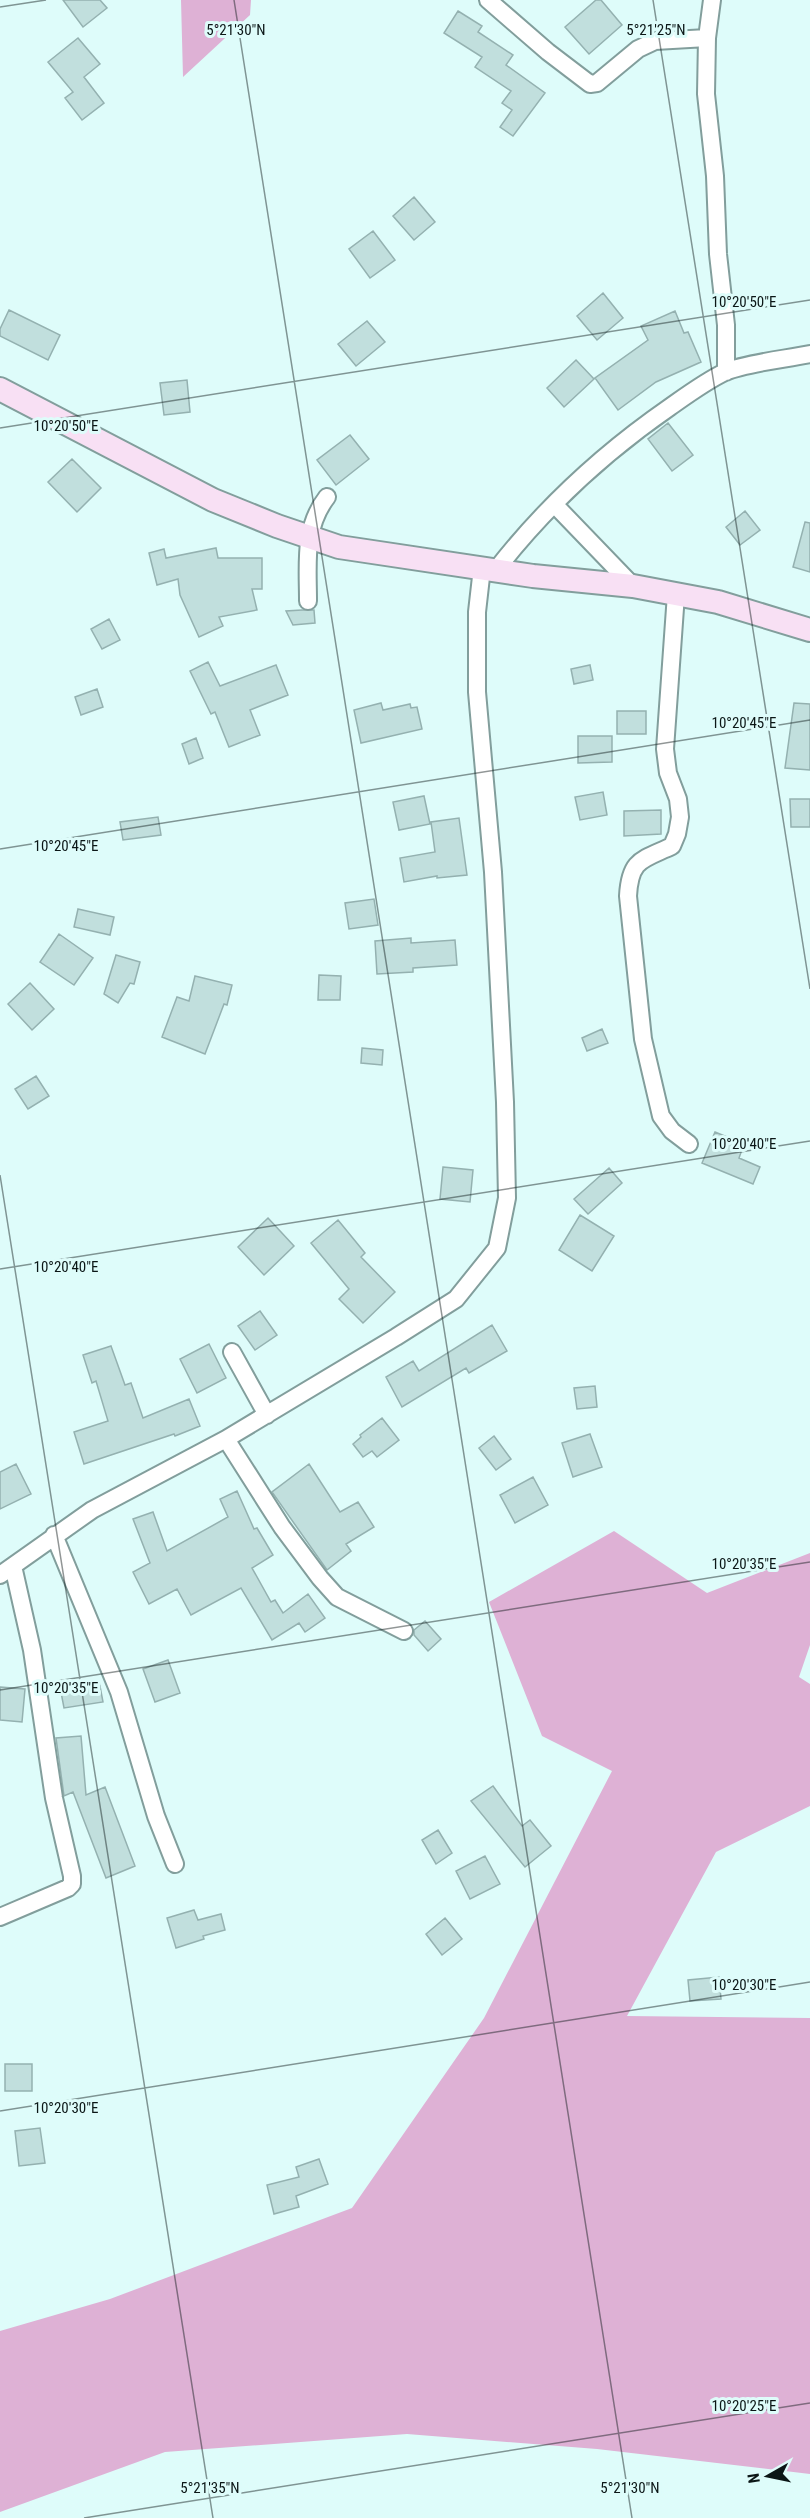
<svg xmlns="http://www.w3.org/2000/svg" width="810" height="2518" font-family="'Roboto Condensed',sans-serif">
<style>
.green{fill:#deb1d5}
.building{fill:#c1dfdd;stroke:#94b1b0;stroke-width:1.5}
.lines{fill:none;stroke-linecap:round;stroke-linejoin:round}
.street-casing{stroke:#829e9c;stroke-width:20}
.secondary-casing{stroke:#829e9c;stroke-width:26}
.street{stroke:#fff;stroke-width:16}
.secondary{stroke:#f8e0f4;stroke-width:22}
.ticks{fill:none;stroke:#0b1616;stroke-width:1.5;stroke-opacity:0.45}
.ticks-label{font-size:15px;text-anchor:middle;fill:#0b1616;stroke:#defcfa;stroke-width:6;stroke-linejoin:round;paint-order:stroke}
</style>
<rect width="100%" height="100%" fill="#defcfa"/>
<!-- green -->
<path class="green" d="M 181,0 L 251,0 L 250,15 L 183,77 Z
M 614,1531 L 707,1593 L 810,1553 L 810,1645 L 799,1677 L 810,1684 L 810,1806 L 716,1852 L 627,2016 L 810,2018 L 810,2474 L 597,2449 L 407,2434 L 165,2452 L 0,2512 L 0,2331 L 110,2299 L 352,2208 L 484,2018 L 612,1771 L 542,1736 L 489,1602 Z"/>
<!-- building -->
<path class="building" d="M 63,0 L 100,0 L 107,8 L 83,27 Z
M 596,0 L 601,0 L 622,25 L 589,54 L 565,27 Z
M 458,11 L 482,26 L 478,32 L 513,55 L 506,65 L 545,93 L 513,136 L 500,127 L 512,110 L 502,103 L 511,91 L 475,67 L 482,57 L 444,33 Z
M 78,38 L 100,64 L 84,77 L 104,103 L 82,120 L 65,98 L 73,92 L 48,62 Z
M 414,197 L 435,222 L 414,240 L 393,216 Z
M 373,231 L 395,260 L 370,278 L 349,249 Z
M 603,293 L 623,318 L 597,340 L 577,316 Z
M 9,310 L 60,335 L 48,360 L 0,336 L 0,329 Z
M 675,311 L 684,333 L 688,332 L 701,362 L 656,382 L 618,410 L 595,378 L 648,340 L 641,326 Z
M 367,321 L 385,342 L 356,366 L 338,344 Z
M 576,360 L 594,379 L 564,407 L 547,388 Z
M 187,380 L 190,412 L 164,415 L 160,383 Z
M 668,423 L 693,455 L 672,471 L 648,439 Z
M 350,435 L 369,459 L 336,485 L 317,460 Z
M 72,459 L 101,488 L 77,512 L 48,482 Z
M 745,511 L 760,530 L 740,545 L 726,527 Z
M 805,522 L 810,523 L 810,572 L 793,567 Z
M 216,548 L 218,558 L 262,558 L 262,589 L 252,589 L 257,610 L 219,617 L 223,626 L 199,637 L 180,595 L 178,579 L 157,585 L 149,553 L 164,549 L 166,558 Z
M 302,610 L 314,610 L 315,623 L 293,625 L 286,611 Z
M 109,619 L 120,640 L 102,649 L 91,629 Z
M 208,662 L 220,686 L 276,665 L 288,695 L 250,710 L 260,735 L 229,747 L 215,712 L 211,714 L 190,671 Z
M 590,665 L 593,680 L 574,684 L 571,669 Z
M 97,689 L 103,707 L 81,715 L 75,697 Z
M 381,703 L 383,710 L 410,704 L 411,708 L 417,707 L 422,729 L 361,743 L 354,710 Z
M 794,703 L 810,704 L 810,770 L 785,768 Z
M 617,711 L 646,711 L 646,734 L 617,734 Z
M 578,736 L 612,736 L 612,762 L 578,763 Z
M 196,738 L 203,758 L 189,764 L 182,744 Z
M 603,792 L 607,815 L 580,820 L 575,797 Z
M 424,796 L 430,824 L 399,830 L 393,802 Z
M 790,799 L 810,799 L 810,827 L 791,827 Z
M 661,810 L 661,834 L 624,836 L 624,811 Z
M 158,817 L 161,835 L 123,840 L 120,822 Z
M 459,818 L 467,875 L 437,878 L 437,876 L 404,882 L 400,858 L 435,852 L 431,822 Z
M 374,899 L 378,925 L 349,929 L 345,903 Z
M 78,909 L 114,917 L 110,935 L 74,927 Z
M 59,934 L 93,958 L 74,985 L 40,962 Z
M 411,938 L 411,943 L 455,940 L 457,965 L 413,968 L 413,972 L 377,974 L 375,941 Z
M 116,955 L 140,962 L 134,984 L 130,983 L 118,1003 L 104,994 Z
M 319,975 L 341,976 L 340,1000 L 318,1000 Z
M 195,976 L 232,985 L 227,1005 L 224,1004 L 205,1054 L 162,1037 L 177,997 L 189,1001 Z
M 30,983 L 54,1009 L 32,1030 L 8,1004 Z
M 602,1029 L 608,1043 L 587,1051 L 582,1038 Z
M 362,1048 L 383,1050 L 382,1065 L 361,1063 Z
M 36,1076 L 49,1096 L 28,1109 L 15,1089 Z
M 715,1132 L 744,1144 L 739,1158 L 760,1167 L 753,1184 L 702,1163 Z
M 443,1167 L 473,1170 L 470,1202 L 440,1199 Z
M 609,1168 L 622,1183 L 588,1214 L 574,1199 Z
M 580,1215 L 614,1236 L 592,1271 L 559,1250 Z
M 268,1218 L 294,1246 L 264,1275 L 238,1247 Z
M 338,1220 L 365,1253 L 361,1257 L 395,1292 L 363,1323 L 339,1299 L 349,1289 L 311,1243 Z
M 260,1311 L 277,1335 L 255,1350 L 238,1326 Z
M 492,1325 L 507,1351 L 469,1373 L 466,1368 L 402,1407 L 386,1377 L 413,1361 L 419,1371 Z
M 209,1344 L 226,1378 L 197,1393 L 180,1359 Z
M 111,1346 L 125,1385 L 131,1383 L 143,1418 L 189,1399 L 200,1426 L 175,1436 L 174,1434 L 84,1464 L 74,1432 L 108,1421 L 96,1381 L 92,1383 L 83,1355 Z
M 595,1386 L 597,1407 L 577,1409 L 574,1388 Z
M 382,1418 L 399,1440 L 377,1457 L 372,1451 L 363,1457 L 353,1444 L 361,1437 L 360,1435 Z
M 590,1434 L 602,1467 L 573,1477 L 562,1443 Z
M 494,1436 L 511,1459 L 496,1470 L 479,1448 Z
M 16,1464 L 31,1494 L 0,1509 L 0,1472 Z
M 309,1464 L 340,1512 L 358,1502 L 374,1527 L 346,1544 L 351,1551 L 327,1570 L 272,1492 Z
M 533,1477 L 548,1505 L 515,1523 L 500,1495 Z
M 237,1491 L 254,1529 L 257,1528 L 273,1555 L 252,1568 L 271,1602 L 275,1600 L 283,1613 L 308,1594 L 325,1618 L 305,1632 L 299,1623 L 272,1640 L 241,1588 L 191,1615 L 177,1589 L 149,1604 L 133,1572 L 150,1563 L 133,1519 L 153,1512 L 167,1551 L 228,1517 L 220,1499 Z
M 425,1621 L 441,1639 L 428,1651 L 414,1635 L 414,1630 Z
M 168,1660 L 180,1693 L 155,1702 L 143,1669 Z
M 99,1681 L 103,1702 L 64,1708 L 60,1687 Z
M 0,1687 L 25,1689 L 22,1722 L 0,1720 Z
M 81,1736 L 86,1795 L 105,1787 L 135,1866 L 106,1878 L 73,1792 L 64,1796 L 56,1738 Z
M 493,1786 L 522,1826 L 530,1820 L 551,1846 L 525,1867 L 471,1801 Z
M 438,1830 L 452,1853 L 436,1864 L 422,1840 Z
M 485,1856 L 500,1884 L 470,1899 L 456,1871 Z
M 194,1910 L 198,1920 L 221,1914 L 225,1930 L 203,1936 L 204,1939 L 176,1948 L 167,1918 Z
M 445,1918 L 462,1939 L 442,1955 L 426,1934 Z
M 719,1977 L 721,1999 L 690,2001 L 688,1980 Z
M 5,2064 L 32,2064 L 32,2091 L 5,2091 Z
M 40,2128 L 45,2163 L 19,2166 L 15,2131 Z
M 319,2159 L 328,2184 L 296,2196 L 299,2207 L 274,2214 L 267,2185 L 299,2177 L 296,2167 Z"/>
<g class="lines">
<defs>
<path id="street" d="M 488,0 L 548,52 L 590,84 L 597,83 L 638,49 L 655,41 L 707,38
M 712,0 L 707,38 L 706,94 L 715,176 L 718,254 L 726,325 L 726,372
M 554,504 L 633,586
M 496,570 C 545,507 605,452 670,407 C 687,395 706,381 725,372 C 746,363 786,359 810,354
M 676,594 L 665,749 L 668,773 L 678,799 L 680,817 L 677,834 L 672,846 C 642,860 630,859 628,896 L 643,1039 L 661,1116 L 672,1131 L 689,1144
M 308,601 C 308,564 303,528 327,497
M 232,1352 L 267,1415
M 226,1439 L 282,1527 L 320,1578 L 337,1597 L 404,1631
M 54,1535 L 119,1692 L 156,1816 L 175,1864
M 0,1575 L 92,1510 L 226,1439 L 396,1337 L 456,1299 L 497,1248 L 507,1198 L 505,1102 L 493,872 L 477,692 L 477,612 L 482,568
M 0,1917 L 68,1888 L 72,1884 L 72,1876 L 54,1798 L 32,1650 L 13,1566"/>
<path id="secondary" d="M 0,389 L 213,500 L 277,526 L 339,547 L 533,576 L 633,586 L 718,602 L 810,630"/>
</defs>
<!-- street casing -->
<use href="#street" class="street-casing"/>
<!-- secondary casing -->
<use href="#secondary" class="secondary-casing"/>
<!-- street -->
<use href="#street" class="street"/>
<!-- secondary -->
<use href="#secondary" class="secondary"/>
</g>
<!-- ticks -->
<path class="ticks" d="M 234,0 L 632,2518M 653,0 L 810,989M 0,7 L 46,0M 0,428 L 810,300M 0,849 L 810,720M 0,1175 L 213,2518M 0,1269 L 810,1141M 0,1690 L 810,1562M 0,2111 L 810,1982M 84,2518 L 810,2403"/>
<g class="ticks-label">
<text x="236" y="35">5°21'30"N</text>
<text x="656" y="35">5°21'25"N</text>
<text x="744" y="307">10°20'50"E</text>
<text x="66" y="431">10°20'50"E</text>
<text x="744" y="728">10°20'45"E</text>
<text x="66" y="851">10°20'45"E</text>
<text x="744" y="1149">10°20'40"E</text>
<text x="66" y="1272">10°20'40"E</text>
<text x="744" y="1569">10°20'35"E</text>
<text x="66" y="1693">10°20'35"E</text>
<text x="744" y="1990">10°20'30"E</text>
<text x="66" y="2113">10°20'30"E</text>
<text x="744" y="2411">10°20'25"E</text>
<text x="210" y="2493">5°21'35"N</text>
<text x="630" y="2493">5°21'30"N</text>
</g>
<!-- north arrow -->
<g transform="translate(768 2476) rotate(261)" stroke="#defcfa" stroke-width="4.5" paint-order="stroke">
<path d="M0-4.5L10 22L0 15L-10 22Z" fill="#0b1616"/>
<text y="-9" font-size="16" font-weight="bold" text-anchor="middle" fill="#0b1616">N</text>
</g>
</svg>
